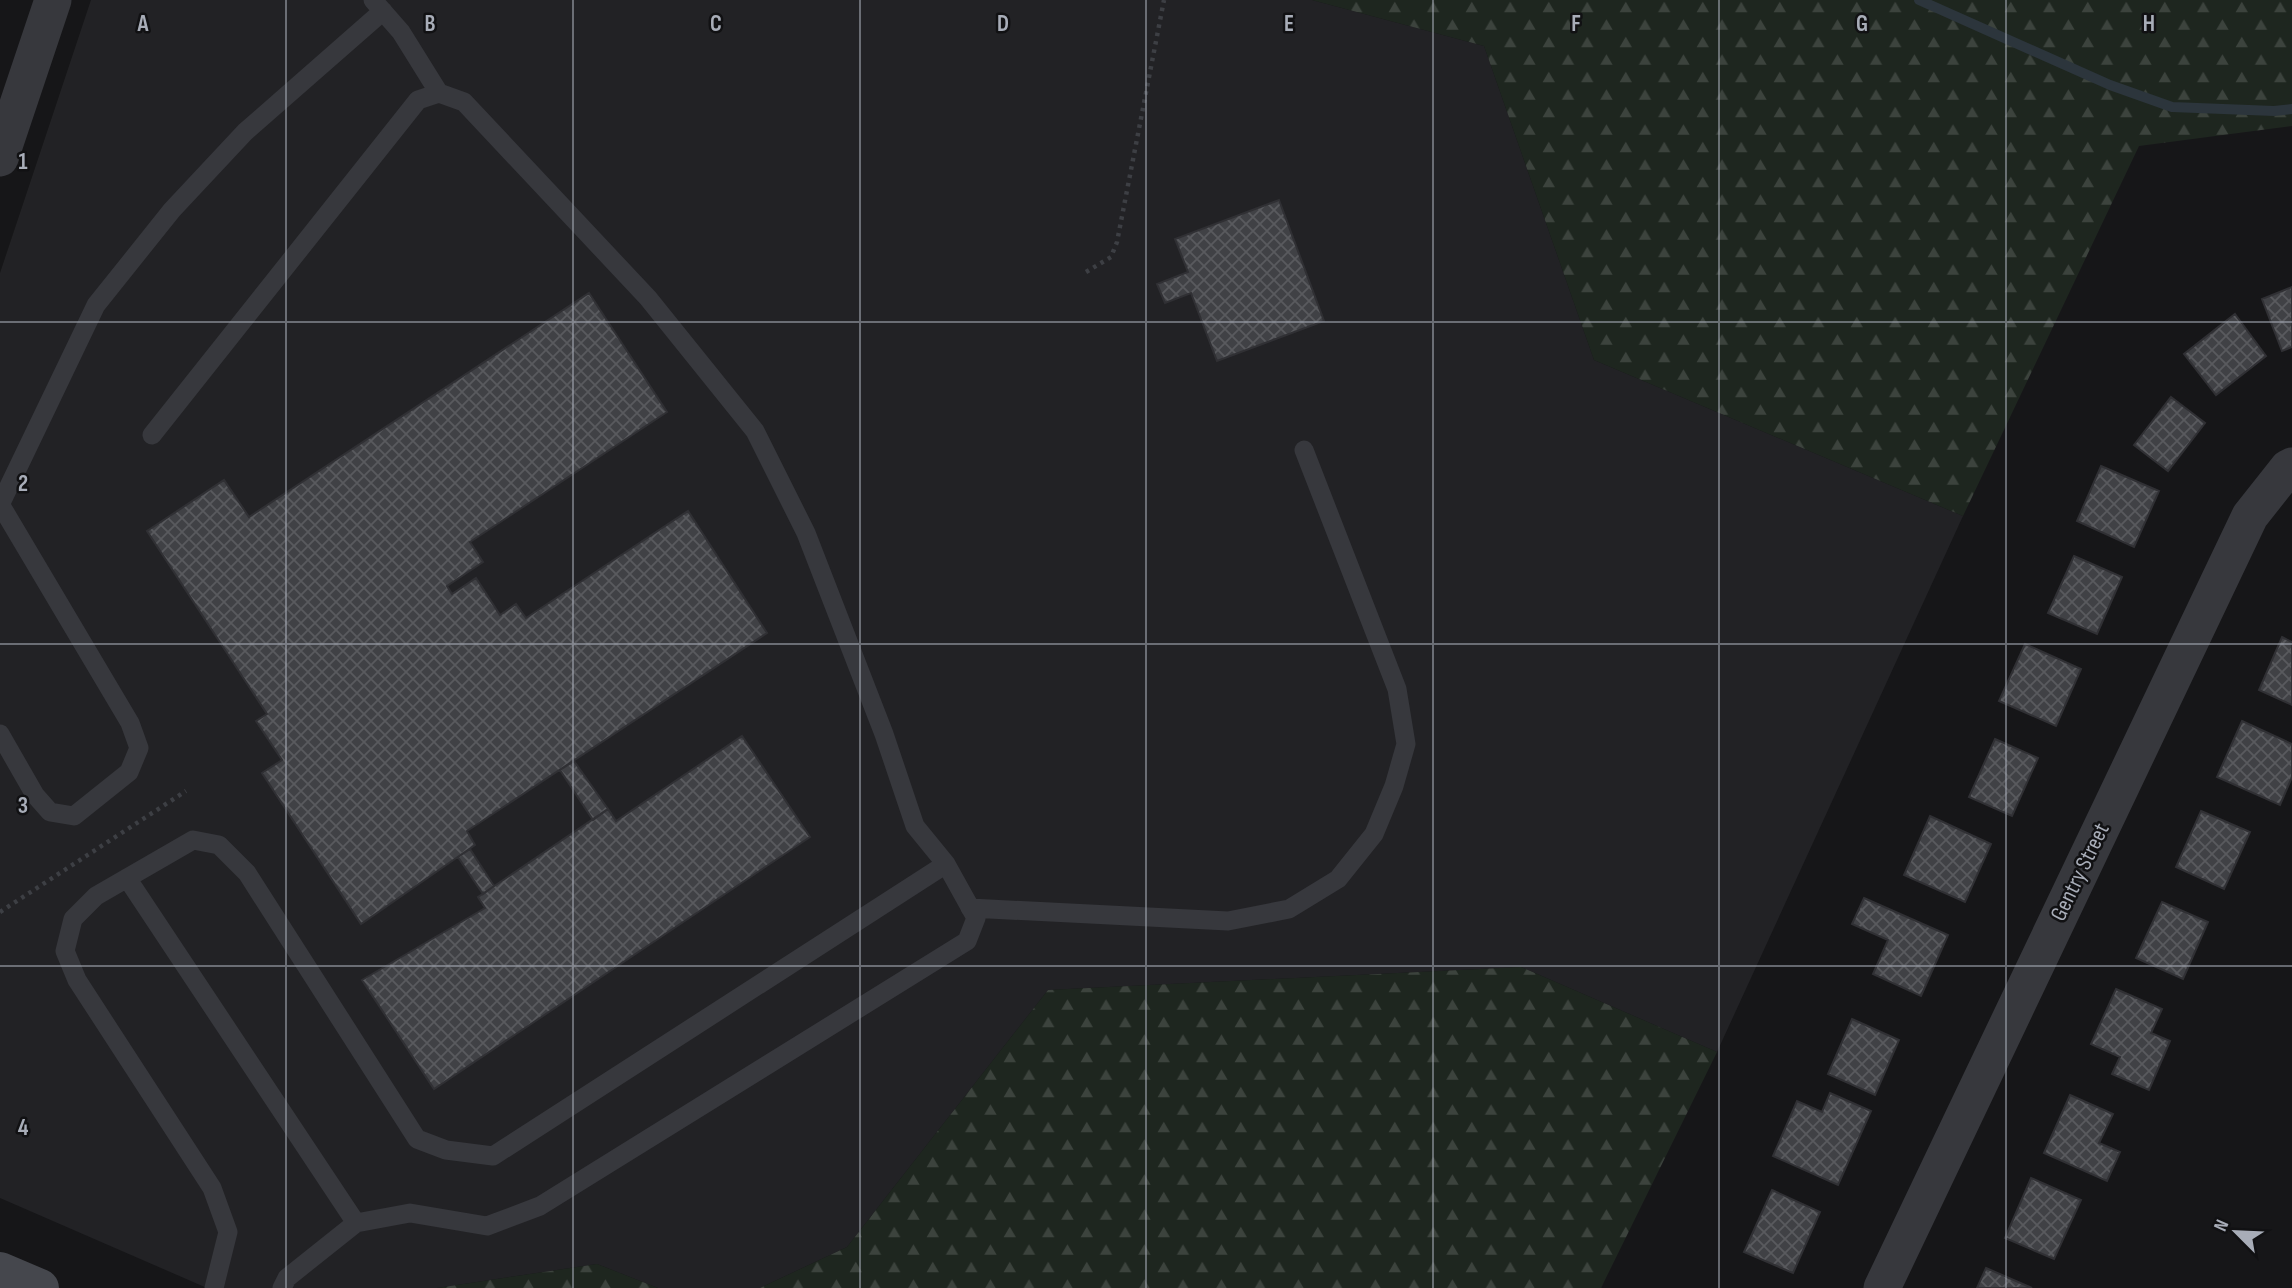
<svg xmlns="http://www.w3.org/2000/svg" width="2292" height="1288" font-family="'Sofia Sans Condensed',sans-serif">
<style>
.built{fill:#222225}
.forest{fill:url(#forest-firs)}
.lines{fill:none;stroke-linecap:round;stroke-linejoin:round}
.stream{stroke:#2c353c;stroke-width:10}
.building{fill:url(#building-cross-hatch);stroke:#303034;stroke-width:2}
.path{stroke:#3d3f44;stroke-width:4.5;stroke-dasharray:3.5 5;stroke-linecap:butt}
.lane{stroke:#37383d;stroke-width:19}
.street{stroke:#37383d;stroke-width:37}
.secondary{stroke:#45474d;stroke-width:38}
.grid{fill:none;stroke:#a8adb8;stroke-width:2;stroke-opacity:0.55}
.labels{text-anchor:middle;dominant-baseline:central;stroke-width:5;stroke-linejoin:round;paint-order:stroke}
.street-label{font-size:23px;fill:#a8adb8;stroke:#111113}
.grid-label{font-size:23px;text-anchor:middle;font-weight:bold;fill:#a8adb8;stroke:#111113;stroke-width:5;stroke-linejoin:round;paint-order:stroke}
</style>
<defs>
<pattern id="forest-firs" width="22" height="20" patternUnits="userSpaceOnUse" patternTransform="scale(1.75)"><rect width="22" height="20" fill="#1e261f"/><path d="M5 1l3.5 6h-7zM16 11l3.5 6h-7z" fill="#3c433d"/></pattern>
<pattern id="building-cross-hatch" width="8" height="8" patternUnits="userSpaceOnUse" patternTransform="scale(1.75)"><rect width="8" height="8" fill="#404145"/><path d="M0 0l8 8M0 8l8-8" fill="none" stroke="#595a5e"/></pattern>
</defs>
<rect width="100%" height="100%" fill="#161618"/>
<!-- built -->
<path class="built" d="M 91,0 L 1312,0 L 1484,46 L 1594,360 L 1963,516 L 1717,1052 L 1521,967 L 1048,990 L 847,1247 L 760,1288 L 658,1288 L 597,1264 L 437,1288 L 207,1288 L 0,1198 L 0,273 Z"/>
<!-- forest -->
<path class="forest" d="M 1312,0 L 2292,0 L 2292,126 L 2139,146 L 1963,516 L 1594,360 L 1484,46 Z
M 1521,967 L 1717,1052 L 1601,1288 L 760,1288 L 847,1247 L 1048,990 Z
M 597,1264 L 658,1288 L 437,1288 Z"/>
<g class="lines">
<!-- stream -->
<path class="stream" d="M 1919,0 L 2110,85 L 2172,107 L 2274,111 L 2292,109"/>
</g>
<!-- building -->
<path class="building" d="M 1279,200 L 1324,321 L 1217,361 L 1191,293 L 1165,303 L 1157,284 L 1188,272 L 1175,239 Z
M 2292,287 L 2292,347 L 2282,351 L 2262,299 Z
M 589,293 L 667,412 L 470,542 L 483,562 L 447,586 L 452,594 L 476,578 L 500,615 L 516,604 L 526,618 L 688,511 L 767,633 L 467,831 L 475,845 L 361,924 L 262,773 L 282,760 L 256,721 L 267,714 L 147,531 L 224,480 L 249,517 Z
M 2235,314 L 2266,356 L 2216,395 L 2184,354 Z
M 2171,397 L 2205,423 L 2168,471 L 2134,445 Z
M 2101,466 L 2159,491 L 2134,547 L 2077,521 Z
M 2074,556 L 2122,577 L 2097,634 L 2048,613 Z
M 2282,637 L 2292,642 L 2292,705 L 2259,690 Z
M 2025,644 L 2081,669 L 2056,726 L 1999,701 Z
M 2242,721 L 2292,744 L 2292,777 L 2280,805 L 2217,777 Z
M 742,736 L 810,837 L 434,1089 L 362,980 L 485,908 L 478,897 L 608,809 L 616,821 Z
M 1995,739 L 2038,758 L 2012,816 L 1969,797 Z
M 574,761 L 608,809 L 593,820 L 560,770 Z
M 2201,811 L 2250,832 L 2224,889 L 2176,867 Z
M 1930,816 L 1991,844 L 1965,902 L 1904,875 Z
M 470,849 L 494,886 L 483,894 L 458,857 Z
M 1864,898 L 1948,935 L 1921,996 L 1873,974 L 1888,940 L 1852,924 Z
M 2162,902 L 2208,922 L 2183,979 L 2136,958 Z
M 2116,989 L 2162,1009 L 2151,1033 L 2170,1041 L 2149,1090 L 2112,1074 L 2120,1057 L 2091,1044 Z
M 1852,1019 L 1899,1040 L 1875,1095 L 1828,1074 Z
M 1830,1093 L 1871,1111 L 1838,1185 L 1773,1156 L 1797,1101 L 1822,1112 Z
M 2070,1095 L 2113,1114 L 2099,1143 L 2120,1152 L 2107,1181 L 2044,1153 Z
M 2031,1178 L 2081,1200 L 2054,1259 L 2005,1238 Z
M 1772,1190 L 1820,1212 L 1793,1273 L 1744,1252 Z
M 1986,1268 L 2032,1288 L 1977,1288 Z"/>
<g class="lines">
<!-- path -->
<path class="path" d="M 1086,272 L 1111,257 L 1117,242 L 1164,0
M 0,912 L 186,791"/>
<!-- lane -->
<path class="lane" d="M 373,0 L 401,32 L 439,93
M 152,435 L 418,100 L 439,93 L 464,102 L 648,298 L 755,431 L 806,533 L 884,734 L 915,826 L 946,864 L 976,918 L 967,941 L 540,1206 L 487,1226 L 410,1213 L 356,1223 L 287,1278 L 282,1288
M 0,505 L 96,305 L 172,210 L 245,132 L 383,11
M 0,734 L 35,795 L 50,812 L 74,816 L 129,772 L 139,748 L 130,723 L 0,504
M 127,878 L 356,1223
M 970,908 L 1228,921 L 1289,909 L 1338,879 L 1374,834 L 1394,786 L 1406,744 L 1397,689 L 1304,450
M 214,1288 L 228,1232 L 212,1188 L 77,980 L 65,951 L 73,919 L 96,896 L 193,840 L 219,845 L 247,873 L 417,1139 L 446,1150 L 493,1156 L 946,864"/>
<!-- street -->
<path class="street" d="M 0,158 L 53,0
M 1882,1288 L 2250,516 L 2288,468 L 2292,466"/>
<!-- secondary -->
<path class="secondary" d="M 0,1271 L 40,1288"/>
</g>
<!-- grid -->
<path class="grid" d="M 286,0 L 286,1288M 573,0 L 573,1288M 860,0 L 860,1288M 1146,0 L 1146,1288M 1433,0 L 1433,1288M 1719,0 L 1719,1288M 2006,0 L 2006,1288M 0,322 L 2292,322M 0,644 L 2292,644M 0,966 L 2292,966"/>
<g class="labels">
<!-- street labels -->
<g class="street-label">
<text transform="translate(2080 872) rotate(-64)">Gentry Street</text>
</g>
</g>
<g class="grid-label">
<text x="143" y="31">A</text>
<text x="430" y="31">B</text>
<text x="716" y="31">C</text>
<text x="1003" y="31">D</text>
<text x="1289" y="31">E</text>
<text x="1576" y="31">F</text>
<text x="1862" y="31">G</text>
<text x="2149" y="31">H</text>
<text x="23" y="169">1</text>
<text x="23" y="491">2</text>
<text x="23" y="813">3</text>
<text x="23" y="1135">4</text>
</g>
<!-- north arrow -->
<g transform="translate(2236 1232) rotate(294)" stroke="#111113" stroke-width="5" paint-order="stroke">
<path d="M0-5L12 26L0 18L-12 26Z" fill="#a8adb8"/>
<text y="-10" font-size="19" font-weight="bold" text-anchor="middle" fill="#a8adb8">N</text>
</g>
</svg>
